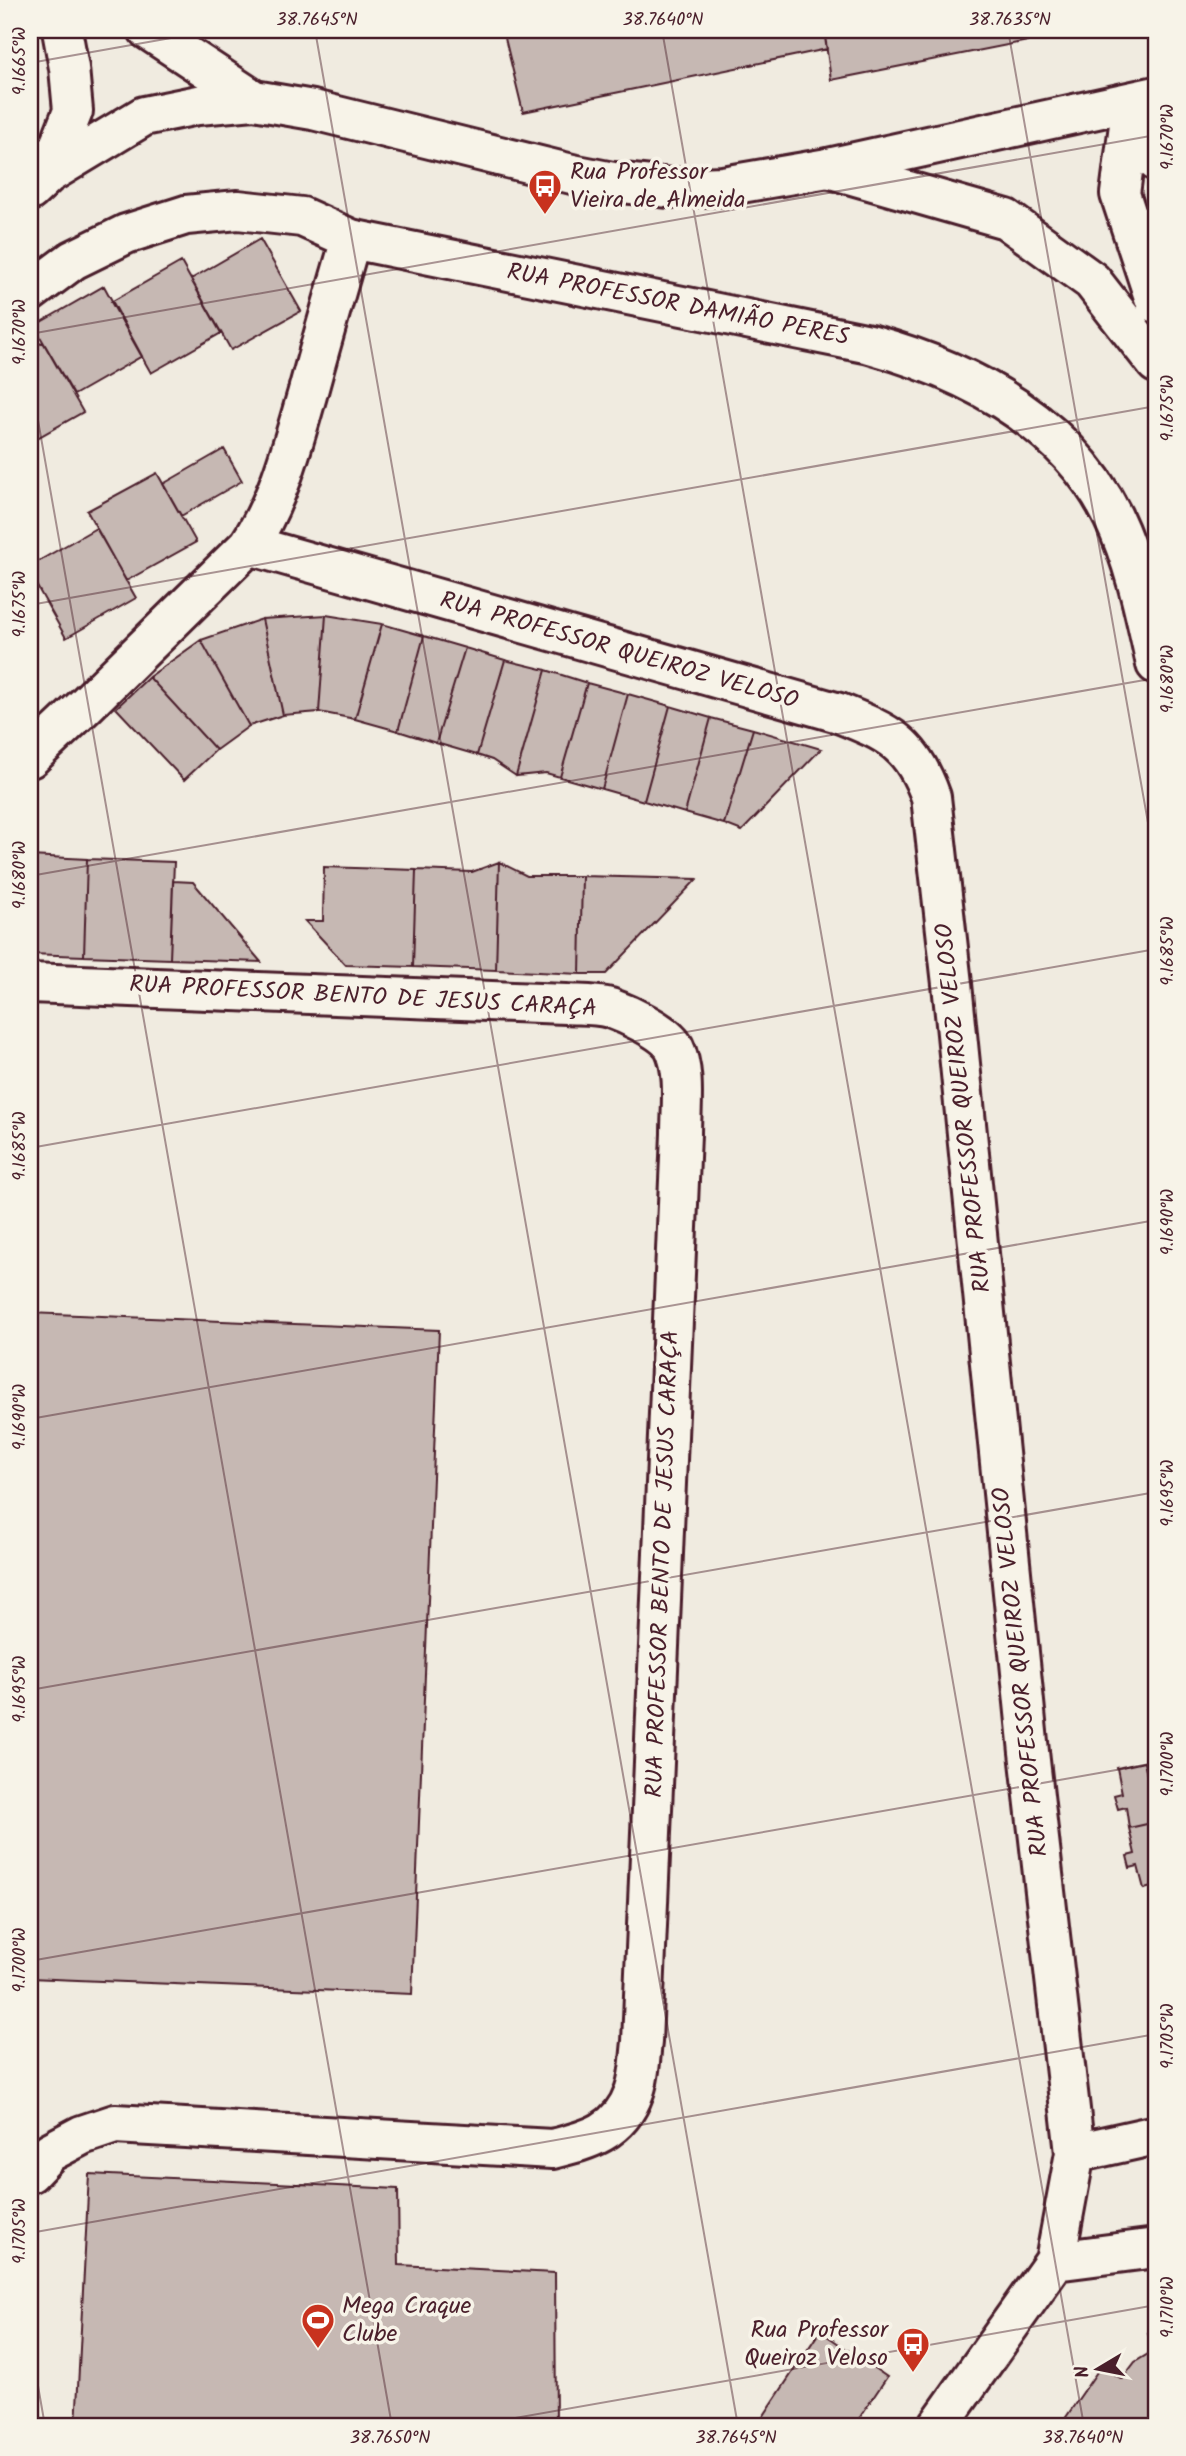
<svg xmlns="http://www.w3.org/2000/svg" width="1186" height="2456" font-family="Kalam,sans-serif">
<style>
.building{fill:#c6b8b3;stroke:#4a1f2b;stroke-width:2}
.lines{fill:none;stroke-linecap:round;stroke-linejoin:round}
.minor-casing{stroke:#4a1f2b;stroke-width:44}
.major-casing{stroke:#4a1f2b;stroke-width:44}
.minor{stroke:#f7f3e8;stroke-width:38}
.major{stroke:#f7f3e8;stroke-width:38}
.ticks{fill:none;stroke:#4a1f2b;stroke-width:2;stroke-opacity:0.45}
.labels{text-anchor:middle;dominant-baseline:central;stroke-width:7;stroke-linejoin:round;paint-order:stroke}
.poi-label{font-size:24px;fill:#4a1f2b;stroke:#f7f3e8;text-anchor:start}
.street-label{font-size:24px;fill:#4a1f2b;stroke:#f7f3e8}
.neatline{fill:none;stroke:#4a1f2b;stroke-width:2.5}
.ticks-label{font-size:18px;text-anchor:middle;fill:#4a1f2b}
</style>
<rect width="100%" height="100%" fill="#f0ebe0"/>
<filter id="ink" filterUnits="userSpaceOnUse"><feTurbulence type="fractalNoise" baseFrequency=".0143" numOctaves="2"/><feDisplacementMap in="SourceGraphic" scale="14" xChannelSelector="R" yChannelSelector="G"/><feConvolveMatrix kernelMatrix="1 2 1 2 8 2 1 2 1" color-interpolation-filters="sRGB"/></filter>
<g filter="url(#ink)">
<!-- building -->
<path class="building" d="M 503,30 L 824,30 L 827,49 L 523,112 Z
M 824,30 L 1083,30 L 831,80 Z
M 260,239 L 301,311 L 231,350 L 191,279 Z
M 181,262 L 221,333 L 151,373 L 111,302 Z
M 104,286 L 142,356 L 74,395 L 34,326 Z
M 43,342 L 83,412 L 30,442 L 30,350 Z
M 224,449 L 242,481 L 181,516 L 163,484 Z
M 157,473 L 196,542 L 126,581 L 87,511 Z
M 96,528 L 136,598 L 66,638 L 30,574 L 30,566 Z
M 326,615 L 319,712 L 283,715 L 262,619 Z
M 326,615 L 382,624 L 355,719 L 319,712 Z
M 262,619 L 283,715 L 249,726 L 201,640 Z
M 382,624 L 424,636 L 398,731 L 355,719 Z
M 424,636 L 465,648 L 436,743 L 398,731 Z
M 201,640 L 249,726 L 216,750 L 149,677 Z
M 465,648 L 505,660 L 477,755 L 436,743 Z
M 505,660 L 546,670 L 516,776 L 492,760 L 477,755 Z
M 546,670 L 587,683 L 560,777 L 546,773 L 516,776 Z
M 149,677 L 216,750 L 184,780 L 116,708 Z
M 587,683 L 628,694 L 602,789 L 560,777 Z
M 628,694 L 670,706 L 644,801 L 602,789 Z
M 670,706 L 711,718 L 685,813 L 644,801 Z
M 711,718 L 753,729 L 724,824 L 685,813 Z
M 753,729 L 821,749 L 742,831 L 724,824 Z
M 30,856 L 87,859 L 84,956 L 30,954 Z
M 87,859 L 174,862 L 170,959 L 84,956 Z
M 499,862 L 496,970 L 413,967 L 416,870 L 472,872 Z
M 499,862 L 527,876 L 582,876 L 580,974 L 496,970 Z
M 324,867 L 416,870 L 413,967 L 346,965 L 305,921 L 323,921 Z
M 582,876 L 697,879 L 606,974 L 580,974 Z
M 173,881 L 193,882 L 261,962 L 170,959 Z
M 30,1313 L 439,1330 L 412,1994 L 30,1978 Z
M 1144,1762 L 1149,1784 L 1156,1782 L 1156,1822 L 1129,1828 L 1126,1807 L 1118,1809 L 1114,1795 L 1122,1793 L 1117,1768 Z
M 1156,1822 L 1156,1886 L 1144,1889 L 1138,1866 L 1130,1868 L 1127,1856 L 1135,1854 L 1129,1828 Z
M 89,2174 L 398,2189 L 399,2265 L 555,2273 L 556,2426 L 76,2426 Z
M 820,2331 L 887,2377 L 854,2426 L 757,2426 Z
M 1156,2331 L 1156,2426 L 1060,2426 L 1101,2366 L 1122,2379 L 1135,2362 L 1153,2351 L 1148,2333 Z"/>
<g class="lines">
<defs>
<path id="minor" d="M 148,30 L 254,100
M 48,174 L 73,111 L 69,68 L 62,30
M 30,191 L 48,174 L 144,116 L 198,105 L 254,100 L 313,110 L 572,174 L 613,182 L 670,188 L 723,186 L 828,168 L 1156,96
M 30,292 L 73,260 L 126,234 L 186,215 L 238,210 L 302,217 L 351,239 L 870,344 C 968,371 1066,421 1113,517 C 1135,563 1145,614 1156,664
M 249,545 L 839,713 C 889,733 912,743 931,797 L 952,984 L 1029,1752 L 1075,2153 L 1055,2261 L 938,2426
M 30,758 L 85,706 L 249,545 C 279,499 292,447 307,395 C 321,343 336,291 351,239
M 30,983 L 566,1004 C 580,1005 596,1004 610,1008 C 627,1014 665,1031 674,1047 C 686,1072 681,1107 681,1134 L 642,2042 C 640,2057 640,2077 634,2092 C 620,2132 589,2140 552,2149 L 115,2124 L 82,2135 L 50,2152 L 30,2173
M 1075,2153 L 1156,2135
M 1055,2261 L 1156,2248"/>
<path id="major" d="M 1132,102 L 1120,194 L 1156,303
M 1133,103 L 1156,161
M 828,168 L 1006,219 L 1092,281 L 1156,363"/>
</defs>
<!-- minor casing -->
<use href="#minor" class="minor-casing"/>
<!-- major casing -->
<use href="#major" class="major-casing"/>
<!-- minor -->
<use href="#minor" class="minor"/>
<!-- major -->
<use href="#major" class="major"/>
</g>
</g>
<!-- ticks -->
<path class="ticks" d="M 315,30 L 738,2426M 662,30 L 1084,2426M 1008,30 L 1156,868M 30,63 L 216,30M 30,334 L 1156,135M 30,375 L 392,2426M 30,605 L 1156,406M 30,876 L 1156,678M 30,1148 L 1156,949M 30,1419 L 1156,1220M 30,1690 L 1156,1492M 30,1961 L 1156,1763M 30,2233 L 1156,2034M 30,2340 L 45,2426M 470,2426 L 1156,2305"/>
<!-- icons -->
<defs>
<symbol id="bus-pin" viewBox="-11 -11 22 30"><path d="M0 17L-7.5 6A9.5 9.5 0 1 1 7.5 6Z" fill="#c8321e" stroke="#f7f3e8"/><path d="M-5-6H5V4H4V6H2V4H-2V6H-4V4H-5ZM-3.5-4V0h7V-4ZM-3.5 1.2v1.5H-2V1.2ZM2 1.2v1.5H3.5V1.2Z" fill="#fff"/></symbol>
<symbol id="stadium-pin" viewBox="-11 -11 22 30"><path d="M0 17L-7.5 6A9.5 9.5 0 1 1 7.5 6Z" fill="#c8321e" stroke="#f7f3e8"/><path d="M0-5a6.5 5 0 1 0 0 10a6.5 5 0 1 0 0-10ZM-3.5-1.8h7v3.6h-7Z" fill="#fff"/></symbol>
</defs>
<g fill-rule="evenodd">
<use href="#bus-pin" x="526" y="167" width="38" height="52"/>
<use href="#stadium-pin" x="299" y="2301" width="38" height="52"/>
<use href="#bus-pin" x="894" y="2325" width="38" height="52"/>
</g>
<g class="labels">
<!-- poi labels -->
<g class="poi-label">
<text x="570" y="172">Rua Professor<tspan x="570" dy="28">Vieira de Almeida</tspan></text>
<text x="342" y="2306">Mega Craque<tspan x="342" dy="28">Clube</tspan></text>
<text x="888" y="2330" text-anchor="end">Rua Professor<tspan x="888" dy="28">Queiroz Veloso</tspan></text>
</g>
<!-- street labels -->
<g class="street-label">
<text transform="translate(678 305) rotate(11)">RUA PROFESSOR DAMIÃO PERES</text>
<text transform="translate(619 651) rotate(16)">RUA PROFESSOR QUEIROZ VELOSO</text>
<text transform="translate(363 997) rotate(3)">RUA PROFESSOR BENTO DE JESUS CARAÇA</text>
<text transform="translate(964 1108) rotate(-96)">RUA PROFESSOR QUEIROZ VELOSO</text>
<text transform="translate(663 1564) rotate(-88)">RUA PROFESSOR BENTO DE JESUS CARAÇA</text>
<text transform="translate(1021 1672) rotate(-96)">RUA PROFESSOR QUEIROZ VELOSO</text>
</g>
</g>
<!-- margin -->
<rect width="1186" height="2456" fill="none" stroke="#f7f3e8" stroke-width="77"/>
<!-- north arrow -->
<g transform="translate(1098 2369) rotate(260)" stroke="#f7f3e8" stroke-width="5" paint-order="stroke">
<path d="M0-5L12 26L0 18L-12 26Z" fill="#4a1f2b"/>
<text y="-10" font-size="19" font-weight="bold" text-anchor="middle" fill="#4a1f2b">N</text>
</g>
<rect x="38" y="38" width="1110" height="2380" class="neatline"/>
<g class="ticks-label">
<text x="317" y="25">38.7645°N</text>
<text x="663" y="25">38.7640°N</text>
<text x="1010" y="25">38.7635°N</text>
<text transform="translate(19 61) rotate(-90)" y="6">9.1665°W</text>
<text transform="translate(1167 137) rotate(-90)" y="6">9.1670°W</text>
<text transform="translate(19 332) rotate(-90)" y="6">9.1670°W</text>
<text transform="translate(1167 408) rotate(-90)" y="6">9.1675°W</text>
<text transform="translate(19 604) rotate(-90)" y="6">9.1675°W</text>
<text transform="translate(1167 679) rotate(-90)" y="6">9.1680°W</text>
<text transform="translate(19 875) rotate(-90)" y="6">9.1680°W</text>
<text transform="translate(1167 951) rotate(-90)" y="6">9.1685°W</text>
<text transform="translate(19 1146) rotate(-90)" y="6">9.1685°W</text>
<text transform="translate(1167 1222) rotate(-90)" y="6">9.1690°W</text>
<text transform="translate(19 1417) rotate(-90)" y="6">9.1690°W</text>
<text transform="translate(1167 1493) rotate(-90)" y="6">9.1695°W</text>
<text transform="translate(19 1689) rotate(-90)" y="6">9.1695°W</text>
<text transform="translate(1167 1764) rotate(-90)" y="6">9.1700°W</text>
<text transform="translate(19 1960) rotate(-90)" y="6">9.1700°W</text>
<text transform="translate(1167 2036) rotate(-90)" y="6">9.1705°W</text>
<text transform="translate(19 2231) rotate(-90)" y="6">9.1705°W</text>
<text transform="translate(1167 2307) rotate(-90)" y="6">9.1710°W</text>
<text x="390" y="2443">38.7650°N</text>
<text x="736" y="2443">38.7645°N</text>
<text x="1083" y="2443">38.7640°N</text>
</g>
</svg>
